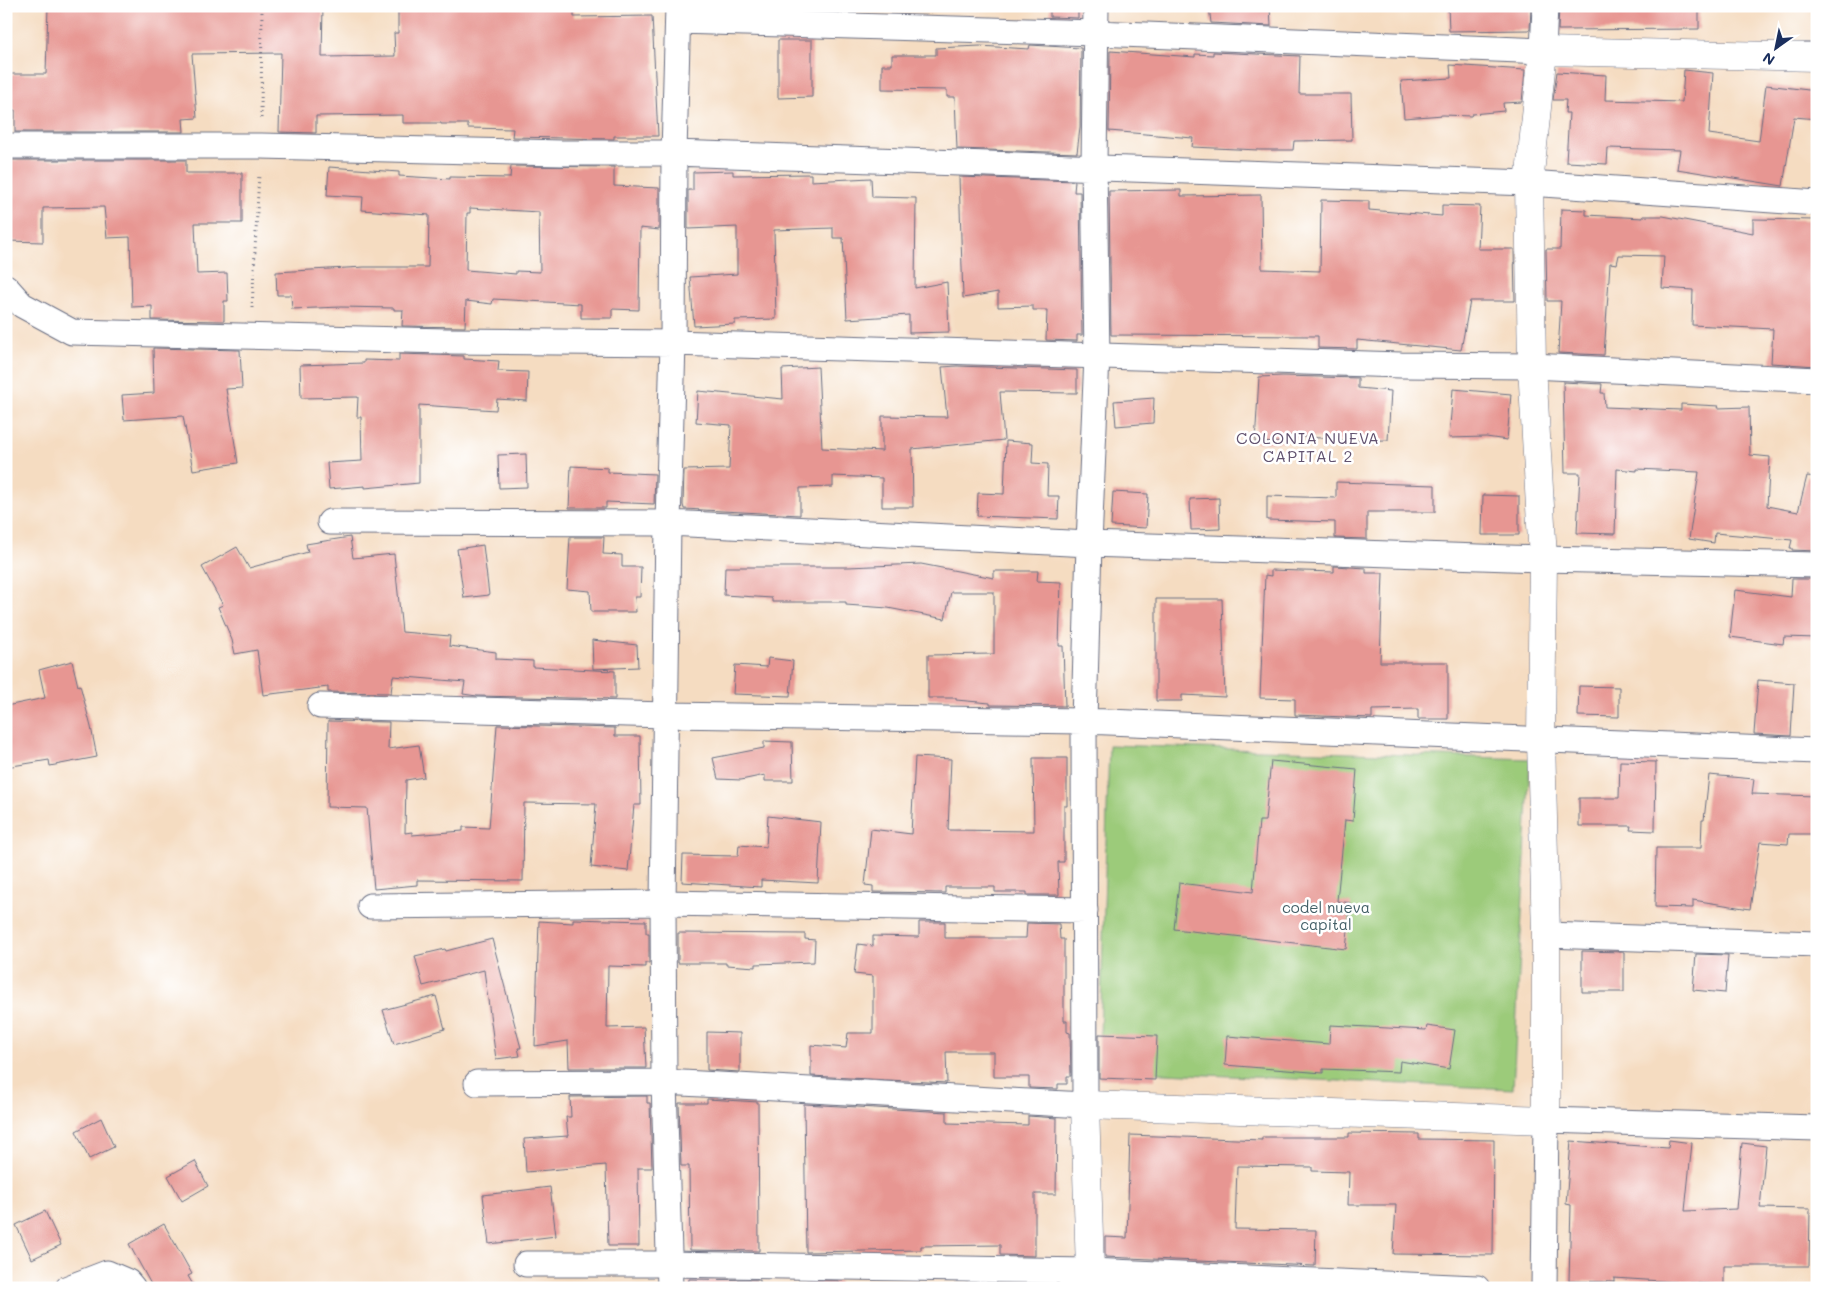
<svg xmlns="http://www.w3.org/2000/svg" width="1823" height="1294" font-family="Mali,sans-serif">
<style>
.green{fill:#9ccb7a;stroke:#5c7d6c}
.building{fill:#e79692;fill-rule:evenodd}
.lines{fill:none;stroke-linecap:round;stroke-linejoin:round}
.minor-casing{stroke:#676c81;stroke-width:27}
.tertiary-casing{stroke:#676c81;stroke-width:29}
.path{stroke:#676c81;stroke-width:3;stroke-dasharray:1 4;stroke-linecap:butt}
.minor{stroke:#fff;stroke-width:25}
.tertiary{stroke:#fff;stroke-width:28}
.labels{text-anchor:middle;dominant-baseline:central;stroke-width:5;stroke-linejoin:round;paint-order:stroke}
.park-label{font-size:15px;fill:#425e66;stroke:#fff}
.neighbourhood-label{font-size:16px;letter-spacing:1px;fill:#625370;stroke:#fff}
</style>
<rect width="100%" height="100%" fill="#fff"/>
<filter id="ink" filterUnits="userSpaceOnUse"><feTurbulence type="fractalNoise" baseFrequency=".02" numOctaves="2"/><feDisplacementMap in="SourceGraphic" scale="10" xChannelSelector="R" yChannelSelector="G"/><feConvolveMatrix kernelMatrix="1 2 1 2 8 2 1 2 1" color-interpolation-filters="sRGB"/></filter>
<filter id="wash" filterUnits="userSpaceOnUse"><feTurbulence type="fractalNoise" baseFrequency=".0096" numOctaves="4" result="noise"/><feDisplacementMap in="SourceGraphic" scale="20" xChannelSelector="R" yChannelSelector="G"/><feGaussianBlur stdDeviation="1.12" result="paint"/><feColorMatrix in="noise" values="0 0 0 0 0 0 0 0 0 0 0 0 0 0 0 0 0 1.4 0 .05"/><feComposite in="paint" operator="in"/></filter>
<g filter="url(#wash)">
<rect width="100%" height="100%" fill="#f5dcc1"/>
<!-- green -->
<path class="green" d="M 1109,745 L 1530,759 L 1513,1089 L 1099,1070 Z"/>
<g id="blocks">
<!-- building -->
<path class="building" d="M 48,6 L 323,6 L 322,57 L 395,56 L 394,33 L 398,33 L 398,6 L 574,6 L 574,17 L 652,16 L 658,136 L 614,136 L 614,139 L 512,137 L 513,129 L 468,128 L 468,124 L 441,124 L 441,123 L 403,123 L 403,115 L 316,116 L 316,133 L 279,132 L 281,53 L 192,54 L 197,118 L 183,119 L 184,132 L 15,132 L 15,110 L 6,110 L 6,74 L 46,74 Z
M 1050,6 L 1078,6 L 1078,18 L 1050,17 Z
M 1209,6 L 1270,6 L 1271,26 L 1211,23 Z
M 1448,6 L 1531,6 L 1530,30 L 1449,31 Z
M 1559,6 L 1699,6 L 1699,29 L 1558,30 Z
M 778,40 L 812,40 L 812,97 L 778,98 Z
M 1030,45 L 1081,48 L 1080,128 L 1077,153 L 957,149 L 955,97 L 947,97 L 947,90 L 882,89 L 882,65 L 892,65 L 892,55 L 936,55 L 936,48 L 980,46 L 1029,49 Z
M 1110,51 L 1195,57 L 1195,54 L 1213,55 L 1213,52 L 1300,56 L 1299,94 L 1351,94 L 1352,140 L 1294,141 L 1293,150 L 1259,150 L 1192,147 L 1193,138 L 1109,131 Z
M 1450,65 L 1525,70 L 1522,102 L 1503,103 L 1504,111 L 1472,114 L 1471,116 L 1443,115 L 1404,118 L 1401,81 L 1451,78 Z
M 1684,70 L 1713,73 L 1709,134 L 1759,141 L 1766,85 L 1817,91 L 1817,119 L 1794,117 L 1783,186 L 1677,169 L 1680,150 L 1608,148 L 1607,164 L 1566,162 L 1569,113 L 1565,113 L 1566,100 L 1553,100 L 1557,72 L 1606,75 L 1605,100 L 1682,102 Z
M 6,160 L 186,160 L 186,173 L 242,173 L 242,223 L 195,223 L 197,274 L 227,273 L 228,301 L 224,301 L 224,321 L 152,320 L 152,306 L 132,307 L 130,237 L 107,238 L 104,207 L 43,208 L 43,242 L 8,241 Z
M 511,166 L 614,167 L 614,186 L 659,188 L 659,230 L 640,228 L 639,310 L 612,309 L 612,318 L 581,318 L 581,304 L 493,299 L 492,304 L 466,301 L 465,327 L 402,326 L 403,310 L 394,310 L 394,308 L 341,307 L 292,309 L 291,295 L 277,295 L 276,272 L 364,267 L 428,267 L 429,215 L 362,210 L 363,197 L 327,195 L 329,167 L 399,172 L 399,176 L 450,179 L 450,177 L 510,178 ZM 470,208 L 539,212 L 540,272 L 516,271 L 516,274 L 466,270 L 467,213 L 470,213 Z
M 733,171 L 733,175 L 811,174 L 811,181 L 871,178 L 872,197 L 916,198 L 915,288 L 947,282 L 949,332 L 909,333 L 909,315 L 847,319 L 843,238 L 833,238 L 833,228 L 774,230 L 776,319 L 735,320 L 735,324 L 694,326 L 690,277 L 737,274 L 737,227 L 688,229 L 688,190 L 693,190 L 693,172 Z
M 959,177 L 1075,181 L 1074,192 L 1080,192 L 1082,335 L 1077,335 L 1077,341 L 1046,340 L 1047,310 L 1033,310 L 1033,306 L 998,307 L 998,292 L 963,298 Z
M 1181,190 L 1181,196 L 1261,195 L 1262,269 L 1320,271 L 1321,200 L 1369,201 L 1369,210 L 1442,216 L 1442,205 L 1480,206 L 1478,249 L 1514,249 L 1515,301 L 1470,301 L 1461,350 L 1357,340 L 1357,349 L 1318,348 L 1318,336 L 1111,335 L 1109,191 Z
M 1561,209 L 1586,210 L 1586,215 L 1643,218 L 1643,216 L 1663,216 L 1753,233 L 1753,219 L 1817,220 L 1817,366 L 1771,363 L 1773,329 L 1692,325 L 1693,290 L 1662,288 L 1664,256 L 1619,255 L 1617,264 L 1610,263 L 1604,355 L 1558,353 L 1561,301 L 1547,301 L 1546,249 L 1560,249 Z
M 153,348 L 240,350 L 242,388 L 226,389 L 238,463 L 193,470 L 183,416 L 124,420 L 122,395 L 154,393 Z
M 399,354 L 464,356 L 464,359 L 499,361 L 498,371 L 528,372 L 527,401 L 497,399 L 496,410 L 419,405 L 419,483 L 365,488 L 365,486 L 329,489 L 327,463 L 362,461 L 361,417 L 357,417 L 358,397 L 301,398 L 300,365 L 364,363 L 364,360 L 399,361 Z
M 957,366 L 1077,370 L 1077,393 L 1000,392 L 1004,440 L 912,449 L 913,507 L 882,507 L 882,478 L 833,476 L 833,487 L 800,488 L 800,515 L 684,509 L 683,505 L 684,470 L 729,469 L 731,425 L 696,422 L 698,391 L 783,399 L 782,369 L 818,367 L 822,448 L 882,451 L 882,416 L 947,417 L 942,367 Z
M 1282,376 L 1358,378 L 1358,388 L 1391,391 L 1388,440 L 1337,441 L 1337,439 L 1288,436 L 1288,442 L 1255,443 L 1259,377 Z
M 1563,382 L 1602,384 L 1601,393 L 1604,393 L 1605,407 L 1681,410 L 1681,404 L 1719,406 L 1718,408 L 1749,407 L 1750,455 L 1770,457 L 1767,506 L 1798,512 L 1807,476 L 1817,477 L 1817,551 L 1792,550 L 1792,548 L 1790,548 L 1792,540 L 1715,533 L 1714,543 L 1689,539 L 1699,472 L 1637,469 L 1637,471 L 1617,469 L 1615,534 L 1577,533 L 1580,473 L 1565,473 Z
M 1453,389 L 1511,394 L 1507,440 L 1486,437 L 1449,438 Z
M 1154,398 L 1153,423 L 1116,426 L 1114,401 Z
M 1006,441 L 1033,443 L 1032,463 L 1048,464 L 1047,496 L 1059,496 L 1058,519 L 977,516 L 978,493 L 1004,494 Z
M 526,454 L 527,487 L 499,488 L 498,455 Z
M 571,466 L 608,468 L 608,472 L 655,474 L 654,504 L 606,502 L 606,508 L 569,508 Z
M 1336,482 L 1435,485 L 1435,512 L 1367,512 L 1367,539 L 1335,538 L 1335,522 L 1267,520 L 1267,496 L 1336,498 Z
M 1113,492 L 1148,494 L 1146,528 L 1111,526 Z
M 1483,495 L 1519,496 L 1519,535 L 1482,535 Z
M 1219,498 L 1220,529 L 1191,530 L 1190,499 Z
M 350,537 L 353,558 L 394,554 L 402,632 L 450,636 L 449,646 L 496,652 L 496,659 L 533,661 L 533,667 L 615,671 L 615,699 L 477,696 L 463,694 L 465,682 L 393,676 L 391,693 L 328,692 L 328,687 L 263,695 L 257,650 L 235,654 L 232,640 L 218,607 L 223,605 L 202,567 L 237,547 L 249,568 L 308,552 L 306,544 Z
M 570,537 L 604,537 L 603,554 L 622,555 L 622,567 L 641,567 L 640,597 L 635,597 L 636,612 L 591,612 L 590,591 L 567,589 Z
M 483,545 L 489,595 L 464,598 L 457,549 Z
M 921,564 L 994,578 L 994,571 L 1038,571 L 1037,581 L 1061,582 L 1059,646 L 1063,646 L 1065,706 L 990,705 L 990,703 L 956,700 L 956,698 L 928,698 L 928,655 L 994,654 L 994,592 L 951,592 L 945,619 L 888,608 L 846,605 L 846,602 L 772,602 L 772,598 L 724,595 L 725,567 L 848,567 Z
M 1334,566 L 1366,568 L 1366,573 L 1383,573 L 1380,662 L 1448,662 L 1448,719 L 1418,719 L 1418,709 L 1372,710 L 1372,718 L 1295,715 L 1295,699 L 1260,698 L 1265,575 L 1271,576 L 1271,570 L 1334,572 Z
M 1792,579 L 1817,579 L 1817,638 L 1784,637 L 1783,644 L 1730,637 L 1735,590 L 1791,597 Z
M 1156,599 L 1222,599 L 1225,697 L 1182,695 L 1182,701 L 1156,701 Z
M 592,640 L 637,645 L 638,667 L 593,669 Z
M 768,658 L 793,661 L 790,696 L 733,694 L 735,665 L 767,667 Z
M 72,661 L 78,686 L 80,685 L 91,727 L 97,757 L 50,766 L 49,760 L 6,767 L 6,706 L 45,698 L 39,670 Z
M 1758,680 L 1794,683 L 1791,736 L 1754,734 Z
M 1579,686 L 1619,687 L 1619,717 L 1578,716 Z
M 328,721 L 389,722 L 388,749 L 419,745 L 424,777 L 406,780 L 405,833 L 412,832 L 412,835 L 463,831 L 463,827 L 489,828 L 497,725 L 615,728 L 615,736 L 640,736 L 641,805 L 634,805 L 628,871 L 591,867 L 596,804 L 524,803 L 523,881 L 417,880 L 417,885 L 374,889 L 367,808 L 327,807 Z
M 764,741 L 792,742 L 793,781 L 765,781 L 765,775 L 741,780 L 718,779 L 713,758 L 764,748 Z
M 915,757 L 951,759 L 948,830 L 1034,831 L 1033,758 L 1067,758 L 1067,806 L 1064,806 L 1064,862 L 1058,862 L 1059,895 L 1027,895 L 1027,892 L 995,892 L 995,887 L 945,887 L 945,893 L 873,892 L 873,886 L 865,885 L 871,829 L 911,834 Z
M 1271,761 L 1357,769 L 1353,821 L 1345,820 L 1337,901 L 1351,903 L 1346,949 L 1174,929 L 1179,883 L 1253,892 L 1259,821 L 1265,821 Z
M 1620,761 L 1656,762 L 1655,831 L 1630,830 L 1631,826 L 1579,826 L 1579,798 L 1619,798 Z
M 1709,775 L 1754,779 L 1752,794 L 1817,796 L 1817,834 L 1789,834 L 1788,844 L 1760,842 L 1750,909 L 1693,900 L 1693,908 L 1655,907 L 1656,848 L 1701,848 L 1702,820 L 1704,820 Z
M 768,816 L 821,822 L 818,883 L 761,880 L 761,887 L 682,882 L 683,855 L 738,856 L 739,845 L 766,847 Z
M 573,919 L 646,921 L 646,933 L 649,933 L 649,963 L 645,963 L 645,967 L 608,966 L 607,1028 L 644,1027 L 646,1068 L 569,1068 L 568,1041 L 535,1046 L 539,921 L 573,923 Z
M 919,922 L 945,922 L 945,938 L 1026,938 L 1027,923 L 1059,924 L 1060,939 L 1064,939 L 1064,1021 L 1067,1021 L 1067,1032 L 1070,1033 L 1071,1076 L 1067,1076 L 1067,1084 L 1058,1084 L 1058,1089 L 1029,1088 L 1029,1077 L 994,1077 L 994,1052 L 946,1052 L 947,1083 L 811,1076 L 811,1045 L 846,1048 L 848,1033 L 873,1033 L 873,976 L 854,974 L 858,944 L 873,946 L 873,936 L 919,937 Z
M 678,933 L 805,934 L 805,939 L 815,940 L 814,962 L 756,964 L 756,967 L 726,965 L 726,963 L 678,963 Z
M 492,939 L 521,1048 L 518,1048 L 520,1056 L 496,1059 L 484,970 L 423,986 L 415,956 L 445,949 L 446,951 Z
M 1582,951 L 1624,952 L 1624,992 L 1582,992 Z
M 1696,954 L 1728,955 L 1725,993 L 1693,990 Z
M 436,996 L 445,1029 L 394,1044 L 383,1010 Z
M 1330,1025 L 1426,1030 L 1427,1026 L 1455,1030 L 1449,1069 L 1400,1061 L 1399,1072 L 1323,1069 L 1323,1073 L 1225,1065 L 1227,1036 L 1329,1044 Z
M 707,1032 L 740,1033 L 740,1072 L 707,1070 Z
M 1099,1034 L 1157,1036 L 1155,1080 L 1099,1078 Z
M 647,1096 L 647,1103 L 650,1103 L 652,1168 L 638,1168 L 639,1246 L 608,1246 L 606,1165 L 526,1172 L 524,1139 L 568,1136 L 566,1117 L 571,1117 L 570,1097 Z
M 707,1099 L 758,1102 L 759,1251 L 690,1250 L 689,1166 L 681,1166 L 679,1103 L 707,1103 Z
M 804,1104 L 947,1112 L 947,1123 L 1028,1125 L 1028,1116 L 1057,1118 L 1056,1194 L 1035,1194 L 1035,1256 L 1000,1255 L 1000,1245 L 921,1246 L 921,1250 L 806,1252 Z
M 101,1118 L 114,1147 L 89,1159 L 76,1131 Z
M 1349,1133 L 1419,1134 L 1419,1139 L 1494,1140 L 1493,1255 L 1393,1254 L 1396,1205 L 1348,1205 L 1349,1172 L 1312,1171 L 1312,1167 L 1237,1166 L 1235,1229 L 1316,1230 L 1315,1266 L 1105,1257 L 1105,1237 L 1127,1238 L 1130,1135 L 1262,1140 L 1262,1137 L 1349,1137 Z
M 1669,1140 L 1692,1143 L 1685,1211 L 1736,1209 L 1742,1143 L 1766,1146 L 1760,1208 L 1810,1209 L 1809,1266 L 1724,1266 L 1724,1285 L 1614,1278 L 1614,1282 L 1569,1281 L 1571,1205 L 1566,1204 L 1571,1141 L 1668,1148 Z
M 195,1161 L 208,1186 L 182,1201 L 168,1176 Z
M 550,1187 L 556,1236 L 489,1244 L 483,1195 Z
M 45,1211 L 61,1245 L 32,1259 L 16,1225 Z
M 164,1224 L 192,1274 L 188,1276 L 195,1288 L 153,1288 L 129,1244 Z
M 689,1279 L 760,1280 L 760,1288 L 688,1288 Z
M 806,1281 L 839,1281 L 839,1288 L 806,1288 Z"/>
</g>
</g>
<g filter="url(#ink)">
<use href="#blocks" fill-opacity="0" stroke="#676c81" stroke-width="1"/>
<g class="lines">
<defs>
<path id="minor" d="M 678,21 L 1096,33 L 1543,51 L 1545,6
M 6,146 L 261,146 L 561,153 L 674,153 L 1529,183 L 1817,203
M 6,287 L 22,305 L 72,332 L 446,341 L 673,343 L 1401,365 L 1532,366 L 1817,380
M 330,522 L 668,523 L 1089,544 L 1543,559 L 1817,565
M 320,706 L 667,715 L 1084,721 L 1817,751
M 370,906 L 663,903 L 1085,910
M 1546,935 L 1817,944
M 477,1083 L 664,1082 L 1085,1105 L 1084,721 L 1089,544 L 1097,356 L 1094,166 L 1096,6
M 526,1264 L 669,1264 L 1090,1271 L 1477,1288
M 68,1288 L 107,1273 L 128,1282 L 133,1288
M 670,1288 L 664,1082 L 663,903 L 668,523 L 673,343 L 674,153 L 678,6
M 1544,1288 L 1546,1120 L 1817,1128"/>
<path id="tertiary" d="M 1072,1288 L 1090,1271 L 1085,1105 L 1546,1120 L 1546,935 L 1541,740 L 1543,559 L 1532,366 L 1529,183 L 1543,51 L 1817,57"/>
</defs>
<!-- minor casing -->
<use href="#minor" class="minor-casing"/>
<!-- tertiary casing -->
<use href="#tertiary" class="tertiary-casing"/>
<!-- path -->
<path class="path" d="M 261,118 L 262,6
M 252,308 L 259,174"/>
<!-- minor -->
<use href="#minor" class="minor"/>
<!-- tertiary -->
<use href="#tertiary" class="tertiary"/>
</g>
</g>
<g class="labels">
<!-- park labels -->
<g class="park-label">
<text x="1326" y="907">codel nueva<tspan x="1326" dy="17">capital</tspan></text>
</g>
<!-- neighbourhood labels -->
<g class="neighbourhood-label">
<text x="1308" y="437">COLONIA NUEVA<tspan x="1308" dy="18">CAPITAL 2</tspan></text>
</g>
</g>
<!-- margin -->
<rect width="1823" height="1294" fill="none" stroke="#fff" stroke-width="25"/>
<!-- north arrow -->
<g transform="translate(1776 48) rotate(213)" stroke="#ffffff" stroke-width="4" paint-order="stroke">
<path d="M0-4L9 19L0 12L-9 19Z" fill="#1b2f5e"/>
<text y="-8" font-size="14" font-weight="bold" text-anchor="middle" fill="#1b2f5e">N</text>
</g>
</svg>
